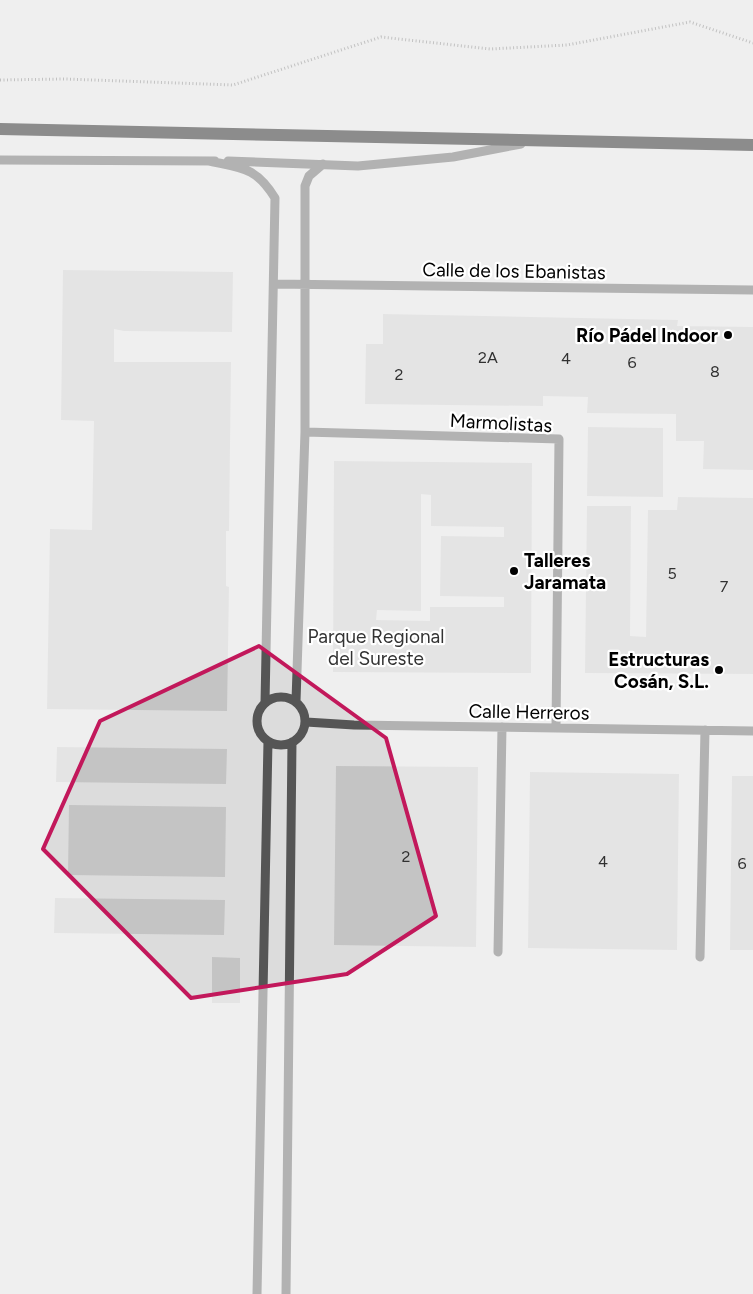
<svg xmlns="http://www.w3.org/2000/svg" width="753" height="1294" font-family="Figtree,sans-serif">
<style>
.green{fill:#dcdcdc}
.building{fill:#c4c4c4;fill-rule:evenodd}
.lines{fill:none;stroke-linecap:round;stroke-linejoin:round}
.path{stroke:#777;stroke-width:3;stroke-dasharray:1 2.5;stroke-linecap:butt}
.lane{stroke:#555;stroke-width:9}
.primary{stroke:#000;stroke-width:12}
.marked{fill:none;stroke:#c2185b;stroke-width:4;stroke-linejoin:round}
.poi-dot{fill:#000;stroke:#fff;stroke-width:2}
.labels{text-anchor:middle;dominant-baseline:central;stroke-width:4.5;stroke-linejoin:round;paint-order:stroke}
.number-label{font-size:16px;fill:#313131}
.street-label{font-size:19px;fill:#000;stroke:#fff}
.poi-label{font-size:19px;font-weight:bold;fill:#000;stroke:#fff;text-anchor:end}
.park-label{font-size:19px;fill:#333;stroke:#fff}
</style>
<rect width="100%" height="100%" fill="#fff"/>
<!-- green -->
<path class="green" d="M 0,0 L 753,0 L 753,1294 L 0,1294 Z"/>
<!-- building -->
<path class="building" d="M 63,270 L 233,272 L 232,332 L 124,331 L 114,329 L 114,362 L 231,362 L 229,531 L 226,531 L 226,586 L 229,587 L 227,711 L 47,709 L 50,529 L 92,530 L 94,421 L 61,420 Z
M 383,314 L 678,320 L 677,326 L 753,327 L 753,470 L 703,469 L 704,441 L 676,441 L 676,414 L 587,413 L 588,397 L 543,396 L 543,406 L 365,404 L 366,344 L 383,344 Z
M 588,427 L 663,428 L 663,497 L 587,496 Z
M 334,461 L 532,463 L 531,673 L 333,672 ZM 421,494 L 431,495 L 431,526 L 504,527 L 504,537 L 441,536 L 440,596 L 504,597 L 504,607 L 430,607 L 430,621 L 376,620 L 377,610 L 421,611 Z
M 678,497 L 753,498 L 753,674 L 585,673 L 587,506 L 631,506 L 630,636 L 646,637 L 648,510 L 677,510 Z
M 57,747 L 227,749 L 226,784 L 56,782 Z
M 336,766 L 478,767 L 476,947 L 334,945 Z
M 530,772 L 679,774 L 677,950 L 528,948 Z
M 732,776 L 753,776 L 753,950 L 730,950 Z
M 69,805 L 226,807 L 225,877 L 68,875 Z
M 55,898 L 225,900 L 224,935 L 54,933 Z
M 212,957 L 240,958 L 240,1003 L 212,1003 Z"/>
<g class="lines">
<!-- path -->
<path class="path" d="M 0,80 L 64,79 L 233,85 L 381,37 L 490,49 L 567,45 L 690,22 L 753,43"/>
<!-- lane -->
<path class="lane" d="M 0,160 L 215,161
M 209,161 C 242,168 256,167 275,198 L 265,703
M 228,161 L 358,166 L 453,157 L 521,144
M 274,284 L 753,290
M 305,432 L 559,439 L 556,728
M257 721a24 24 0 1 1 48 0a24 24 0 1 1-48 0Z
M 296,701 L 305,432 L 305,186 L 309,176 L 323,164
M 306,722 L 354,725 L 753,731
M 498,952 L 502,727
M 700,957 L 705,730
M 257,1294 L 268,741
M 286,1294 L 292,742"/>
<!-- primary -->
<path class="primary" d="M 0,129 L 753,145"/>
</g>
<!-- marked area -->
<path d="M0 0H753V1294H0ZM 259,646 L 386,738 L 436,916 L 347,974 L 191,998 L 43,849 L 100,721 Z" fill="#fff" fill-opacity=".55" fill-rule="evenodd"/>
<path class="marked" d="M 259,646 L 386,738 L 436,916 L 347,974 L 191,998 L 43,849 L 100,721 Z"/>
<!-- markers -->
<g class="poi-dot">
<circle cx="728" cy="335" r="5"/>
<circle cx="514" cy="571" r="5"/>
<circle cx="719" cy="670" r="5"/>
</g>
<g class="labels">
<!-- number labels -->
<g class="number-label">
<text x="488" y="357">2A</text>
<text x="566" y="358">4</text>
<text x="632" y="362">6</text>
<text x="715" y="371">8</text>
<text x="399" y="374">2</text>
<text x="672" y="573">5</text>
<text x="724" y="586">7</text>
<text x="406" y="856">2</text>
<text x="603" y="861">4</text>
<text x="742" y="863">6</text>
</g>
<!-- street labels -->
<g class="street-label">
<text transform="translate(514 271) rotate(1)">Calle de los Ebanistas</text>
<text transform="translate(501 423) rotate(3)">Marmolistas</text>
<text transform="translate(529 712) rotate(1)">Calle Herreros</text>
</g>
<!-- poi labels -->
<g class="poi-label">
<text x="718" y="335">Río Pádel Indoor</text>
<text x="524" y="560" text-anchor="start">Talleres<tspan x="524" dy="22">Jaramata</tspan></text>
<text x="709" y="659">Estructuras<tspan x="709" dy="22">Cosán, S.L.</tspan></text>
</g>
<!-- park labels -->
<g class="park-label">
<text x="376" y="636">Parque Regional<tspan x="376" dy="22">del Sureste</tspan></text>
</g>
</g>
</svg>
